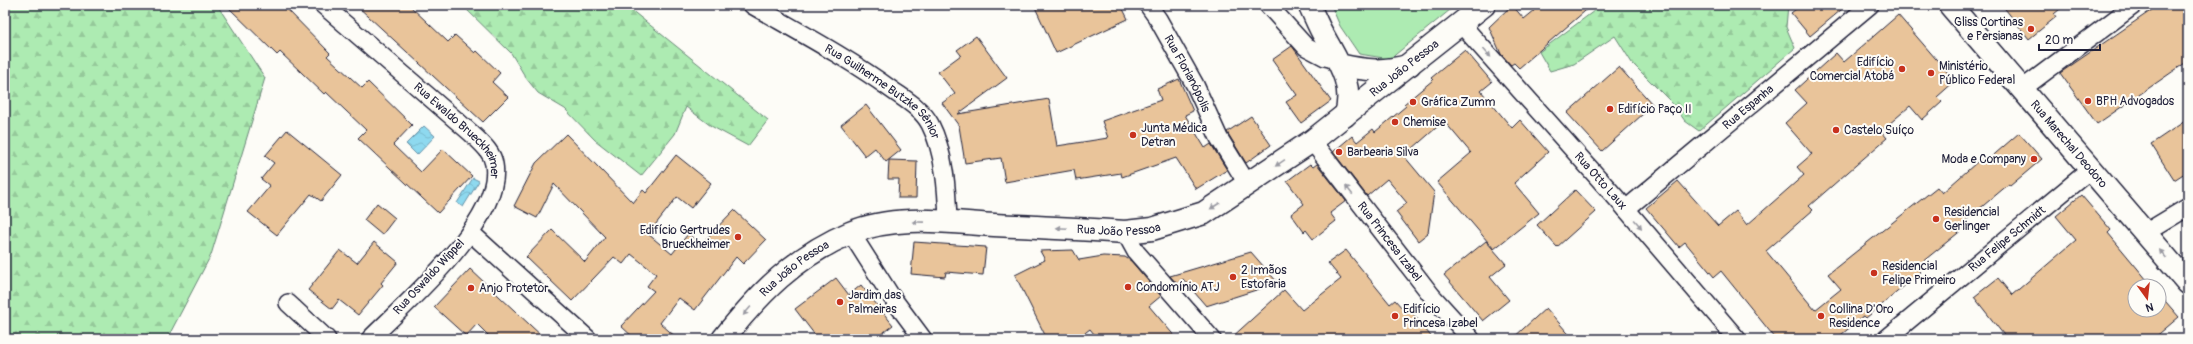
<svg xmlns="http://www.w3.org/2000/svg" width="2193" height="344" font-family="Pangolin,sans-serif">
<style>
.grass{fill:#adebb2;stroke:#688676}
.forest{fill:url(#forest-firs);stroke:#688676}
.water{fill:url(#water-waves);stroke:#6390a7}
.building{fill:#e9c49a;stroke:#22223b}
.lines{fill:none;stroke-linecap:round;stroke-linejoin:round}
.minor-casing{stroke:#22223b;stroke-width:20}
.tertiary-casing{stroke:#22223b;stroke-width:24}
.secondary-casing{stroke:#22223b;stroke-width:25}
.minor{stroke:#fdfcf7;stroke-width:17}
.tertiary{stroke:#fdfcf7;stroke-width:21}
.secondary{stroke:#fdfcf7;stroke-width:22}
.oneway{fill:#9a9aa2}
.poi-dot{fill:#c8321e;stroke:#fdfcf7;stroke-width:1.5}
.labels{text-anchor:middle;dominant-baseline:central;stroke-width:4;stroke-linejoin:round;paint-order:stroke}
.poi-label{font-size:12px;fill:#22223b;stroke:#fdfcf7;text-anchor:start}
.street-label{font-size:12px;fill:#22223b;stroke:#fdfcf7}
</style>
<defs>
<pattern id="forest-firs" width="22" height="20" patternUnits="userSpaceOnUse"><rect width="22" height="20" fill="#adebb2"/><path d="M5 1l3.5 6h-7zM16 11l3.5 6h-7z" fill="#95c99a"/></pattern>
<pattern id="water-waves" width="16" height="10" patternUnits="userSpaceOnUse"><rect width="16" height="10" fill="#8ed9ef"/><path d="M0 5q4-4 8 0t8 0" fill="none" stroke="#7abace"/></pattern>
</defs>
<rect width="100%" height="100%" fill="#fdfcf7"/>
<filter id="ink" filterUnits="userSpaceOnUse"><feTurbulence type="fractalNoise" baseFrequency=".025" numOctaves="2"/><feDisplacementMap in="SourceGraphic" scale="8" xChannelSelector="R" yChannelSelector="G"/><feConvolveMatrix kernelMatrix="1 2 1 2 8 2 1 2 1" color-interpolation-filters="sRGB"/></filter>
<g filter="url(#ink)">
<!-- grass -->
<path class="grass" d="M 1331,5 L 1456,5 L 1390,59 L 1359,54 L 1340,26 Z"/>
<!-- forest -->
<path class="forest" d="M 5,5 L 217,5 L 265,78 L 211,255 L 167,339 L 5,339 Z
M 462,5 L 625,5 L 768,120 L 748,146 L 711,126 L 686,107 L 675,134 L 641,176 L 595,140 L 565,109 L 538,93 L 526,78 L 511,53 Z
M 1602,5 L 1788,5 L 1786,27 L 1795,48 L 1699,131 L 1685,121 L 1672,103 L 1632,63 L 1615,36 L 1574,64 L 1550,71 L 1539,52 Z"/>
<!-- water -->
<path class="water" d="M 424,126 L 435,136 L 417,155 L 406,144 Z
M 473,178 L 479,181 L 463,207 L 457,203 Z"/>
<!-- building -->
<path class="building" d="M 226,5 L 283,5 L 330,53 L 327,56 L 362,88 L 368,82 L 412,125 L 393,145 L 421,172 L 443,149 L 472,176 L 438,213 L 358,138 L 366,130 L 326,92 L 324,94 L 280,52 L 277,55 Z
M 356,5 L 409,5 L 448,42 L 455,35 L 475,53 L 477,51 L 500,73 L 492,82 L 508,97 L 483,122 Z
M 1034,5 L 1121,5 L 1128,19 L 1056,53 Z
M 1512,5 L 1524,19 L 1541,5 L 1592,5 L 1519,68 L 1514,63 L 1511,65 L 1501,54 L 1489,27 Z
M 1801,5 L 1847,5 L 1810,36 L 1791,13 Z
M 2002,5 L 2065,5 L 2054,14 L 2056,17 L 2029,39 Z
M 2159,5 L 2188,5 L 2188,61 L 2097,124 L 2060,73 Z
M 1898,15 L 1955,81 L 1937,97 L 1942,102 L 1922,120 L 1910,106 L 1881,131 L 1887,138 L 1809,206 L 1813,210 L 1766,251 L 1815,310 L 1841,289 L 1828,274 L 1937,187 L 1942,193 L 1984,156 L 1988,160 L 2019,133 L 2042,159 L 2010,186 L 2009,184 L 1965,221 L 1968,225 L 1916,267 L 1921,272 L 1866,318 L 1864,316 L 1836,339 L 1776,339 L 1721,271 L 1714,277 L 1685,242 L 1679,247 L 1646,208 L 1678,181 L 1718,226 L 1736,211 L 1747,225 L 1804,175 L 1797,167 L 1812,154 L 1785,123 L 1807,103 L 1795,90 L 1836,53 L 1844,62 Z
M 976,36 L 1007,78 L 958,114 L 1049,99 L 1057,146 L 1108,138 L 1102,121 L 1161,100 L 1157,89 L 1179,79 L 1193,111 L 1185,115 L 1205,148 L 1211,144 L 1227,170 L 1196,189 L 1176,158 L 1122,177 L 1121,173 L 1076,180 L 1074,170 L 1005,182 L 1001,158 L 965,163 L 959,126 L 942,103 L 955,94 L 938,72 L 961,55 L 957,50 Z
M 1292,46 L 1331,101 L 1301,123 L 1286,102 L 1297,95 L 1272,60 Z
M 1465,50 L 1492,82 L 1481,91 L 1512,128 L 1520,120 L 1548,152 L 1514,183 L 1539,213 L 1494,249 L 1437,182 L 1471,153 L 1444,121 L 1404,156 L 1434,192 L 1428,233 L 1418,241 L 1396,212 L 1407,203 L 1387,179 L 1367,196 L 1333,152 L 1352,136 L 1357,142 L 1373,129 L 1375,132 L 1406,106 L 1404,104 L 1433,80 L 1431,78 Z
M 1619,67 L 1653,105 L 1602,151 L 1567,113 Z
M 866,105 L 901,150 L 886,162 L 875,148 L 865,156 L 841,125 Z
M 1251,116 L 1271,145 L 1246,163 L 1227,132 Z
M 2188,119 L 2188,171 L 2174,180 L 2151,144 Z
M 287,130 L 342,175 L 321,201 L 311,194 L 277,235 L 248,212 L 270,186 L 261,179 L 274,163 L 265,156 Z
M 566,134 L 633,203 L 643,190 L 646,193 L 676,155 L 711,183 L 691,208 L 677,197 L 648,234 L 672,254 L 688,234 L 701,244 L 734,210 L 766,240 L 743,264 L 736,257 L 695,310 L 679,298 L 660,323 L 678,339 L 635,339 L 621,326 L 654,291 L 647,286 L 656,274 L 631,254 L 623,264 L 614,257 L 572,301 L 526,257 L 552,230 L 585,262 L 605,237 L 554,184 L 537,218 L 514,206 L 536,163 Z
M 889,160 L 917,161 L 916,198 L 898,198 L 899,179 L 888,179 Z
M 1310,164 L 1313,167 L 1317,164 L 1346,201 L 1330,213 L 1336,221 L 1313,239 L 1306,230 L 1304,232 L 1291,214 L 1304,204 L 1287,181 Z
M 1575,190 L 1596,212 L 1557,247 L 1537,225 Z
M 2081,195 L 2111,230 L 2108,233 L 2152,286 L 2135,286 L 2135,310 L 2159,310 L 2159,294 L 2179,317 L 2153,339 L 2007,339 L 1974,297 L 1998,278 L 2012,295 L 2076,240 L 2056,216 Z
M 377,203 L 395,218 L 382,235 L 364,220 Z
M 1486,241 L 1506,264 L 1490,277 L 1509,300 L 1483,321 L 1444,275 Z
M 374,242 L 398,262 L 381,283 L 383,285 L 358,315 L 339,300 L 332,309 L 308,290 L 340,250 L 357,263 Z
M 914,242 L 986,247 L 983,275 L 946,272 L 945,277 L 911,274 Z
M 1073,250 L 1079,260 L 1103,256 L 1125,257 L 1131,261 L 1161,296 L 1149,306 L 1177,339 L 1098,339 L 1090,329 L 1077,339 L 1047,339 L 1015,275 L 1045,260 L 1040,251 Z
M 1346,250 L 1390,304 L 1395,300 L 1403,309 L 1407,306 L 1433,339 L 1230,339 L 1284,290 L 1302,310 L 1341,279 L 1328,263 Z
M 1251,252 L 1278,283 L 1206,306 L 1183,279 L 1177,284 L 1170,276 Z
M 470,269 L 545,339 L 492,339 L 477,324 L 466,336 L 434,307 Z
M 836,278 L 849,295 L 861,285 L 893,325 L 875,339 L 818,339 L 795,309 Z
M 1546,308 L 1573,339 L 1512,339 Z"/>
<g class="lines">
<defs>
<g id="minor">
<path id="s1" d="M 323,5 L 471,133 C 480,142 492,151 494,164 C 504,219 406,303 370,339"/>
<path id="s2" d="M 752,5 C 799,32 848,58 892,90 C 906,100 922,109 930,124 C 945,153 947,191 948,222"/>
<path id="s3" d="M 1148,5 L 1158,19 L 1195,85 L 1219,138 L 1248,185"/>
<path d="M 1268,5 L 1306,47 L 1325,57 L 1338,60"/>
<path id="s4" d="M 1461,24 L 1626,209 L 1737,339"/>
<path d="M 2022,89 L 2134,5"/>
<path id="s5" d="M 1312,141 L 1432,296 L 1471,339"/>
<path id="s6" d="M 1626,209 L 1870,5"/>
<path d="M 470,232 L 588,339"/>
<path d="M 1125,232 L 1136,252 L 1212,339"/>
<path d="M 851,233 L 891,296 L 923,339"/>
<path d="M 2145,233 L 2188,207"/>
<path d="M 288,303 L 327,339"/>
<path id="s7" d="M 1886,339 L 2091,169"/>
</g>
<path id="tertiary" d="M 1309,5 C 1314,15 1318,26 1324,36 C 1338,62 1355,85 1345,116
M 1341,65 C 1368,71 1383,72 1410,65"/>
<g id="secondary">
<path id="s8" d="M 1950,5 L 2188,283"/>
<path id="s9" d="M 723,339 C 759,294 795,256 850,233 C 894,214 948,222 994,225 C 1038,227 1081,229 1125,232 L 1152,229 L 1204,213 L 1312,141 L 1484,5"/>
</g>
</defs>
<!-- minor casing -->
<use href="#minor" class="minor-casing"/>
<!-- tertiary casing -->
<use href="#tertiary" class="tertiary-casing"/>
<!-- secondary casing -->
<use href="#secondary" class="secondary-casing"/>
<!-- minor -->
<use href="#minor" class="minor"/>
<!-- tertiary -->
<use href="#tertiary" class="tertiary"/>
<!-- secondary -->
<use href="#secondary" class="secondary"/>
</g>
<!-- one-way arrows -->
<defs><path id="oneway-solid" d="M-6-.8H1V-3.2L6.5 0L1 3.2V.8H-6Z"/></defs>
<g class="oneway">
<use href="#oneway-solid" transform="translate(1487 53) rotate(48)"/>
<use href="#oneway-solid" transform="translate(1280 163) rotate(146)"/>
<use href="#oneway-solid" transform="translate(1349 190) rotate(-128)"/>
<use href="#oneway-solid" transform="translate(1215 206) rotate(147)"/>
<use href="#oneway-solid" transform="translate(918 222) rotate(-179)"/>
<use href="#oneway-solid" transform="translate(1638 224) rotate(50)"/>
<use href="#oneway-solid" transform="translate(1062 228) rotate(-177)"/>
<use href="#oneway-solid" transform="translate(2163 254) rotate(-130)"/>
<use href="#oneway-solid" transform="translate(747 311) rotate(131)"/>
</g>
</g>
<!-- markers -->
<g class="poi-dot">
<circle cx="2031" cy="29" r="4"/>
<circle cx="1902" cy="69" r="4"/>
<circle cx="1931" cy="73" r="4"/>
<circle cx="2088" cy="101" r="4"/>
<circle cx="1413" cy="102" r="4"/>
<circle cx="1610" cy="109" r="4"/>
<circle cx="1395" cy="122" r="4"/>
<circle cx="1836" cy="130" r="4"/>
<circle cx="1133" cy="135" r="4"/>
<circle cx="1339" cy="152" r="4"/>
<circle cx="2034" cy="159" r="4"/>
<circle cx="1936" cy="219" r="4"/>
<circle cx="738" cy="237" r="4"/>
<circle cx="1874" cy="273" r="4"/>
<circle cx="1233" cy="277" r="4"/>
<circle cx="1128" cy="287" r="4"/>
<circle cx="471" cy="288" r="4"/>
<circle cx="840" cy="302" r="4"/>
<circle cx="1395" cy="316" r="4"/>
<circle cx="1821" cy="316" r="4"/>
</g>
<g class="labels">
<!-- poi labels -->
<g class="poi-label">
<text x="2023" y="22" text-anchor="end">Gliss Cortinas<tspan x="2023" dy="14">e Persianas</tspan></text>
<text x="1894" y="62" text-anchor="end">Edifício<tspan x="1894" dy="14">Comercial Atobá</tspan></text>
<text x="1939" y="66">Ministério<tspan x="1939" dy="14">Público Federal</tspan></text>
<text x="2096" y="101">BPH Advogados</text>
<text x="1421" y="102">Gráfica Zumm</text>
<text x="1618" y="109">Edifício Paço II</text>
<text x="1403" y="122">Chemise</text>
<text x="1141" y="128">Junta Médica<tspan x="1141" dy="14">Detran</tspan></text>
<text x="1844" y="130">Castelo Suíço</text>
<text x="1347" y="152">Barbearia Silva</text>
<text x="2026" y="159" text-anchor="end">Moda e Company</text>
<text x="1944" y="212">Residencial<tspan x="1944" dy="14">Gerlinger</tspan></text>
<text x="730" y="230" text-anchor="end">Edifício Gertrudes<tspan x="730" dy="14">Brueckheimer</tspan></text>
<text x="1882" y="266">Residencial<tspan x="1882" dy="14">Felipe Primeiro</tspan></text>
<text x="1241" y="270">2 Irmãos<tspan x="1241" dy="14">Estofaria</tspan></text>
<text x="1136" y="287">Condomínio ATJ</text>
<text x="479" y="288">Anjo Protetor</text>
<text x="848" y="295">Jardim das<tspan x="848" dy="14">Palmeiras</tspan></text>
<text x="1403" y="309">Edifício<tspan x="1403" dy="14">Princesa Izabel</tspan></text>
<text x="1829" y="309">Collina D'Oro<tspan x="1829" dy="14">Residence</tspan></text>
</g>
<!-- street labels -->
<g class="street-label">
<text stroke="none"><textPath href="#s9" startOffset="773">Rua João Pessoa</textPath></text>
<text stroke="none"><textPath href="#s3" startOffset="79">Rua Florianópolis</textPath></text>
<text stroke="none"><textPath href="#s2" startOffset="158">Rua Guilherme Butzke Sênior</textPath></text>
<text stroke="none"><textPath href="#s6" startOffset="159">Rua Espanha</textPath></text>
<text stroke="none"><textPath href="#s1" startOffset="186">Rua Ewaldo Brueckheimer</textPath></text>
<text stroke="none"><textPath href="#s8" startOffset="183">Rua Marechal Deodoro</textPath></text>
<text stroke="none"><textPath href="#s4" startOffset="210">Rua Otto Laux</textPath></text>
<text stroke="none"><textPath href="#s9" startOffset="438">Rua João Pessoa</textPath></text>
<text stroke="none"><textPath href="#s7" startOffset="157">Rua Felipe Schmidt</textPath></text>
<text stroke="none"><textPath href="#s5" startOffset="127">Rua Princesa Izabel</textPath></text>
<text stroke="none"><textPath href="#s9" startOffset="101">Rua João Pessoa</textPath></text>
<text transform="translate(429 277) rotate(-47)">Rua Oswaldo Wippel</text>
</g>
</g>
<!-- margin -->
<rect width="2193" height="344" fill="none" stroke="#fdfcf7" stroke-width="20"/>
<rect x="10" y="10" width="2173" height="324" fill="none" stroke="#22223b" stroke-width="1.5" filter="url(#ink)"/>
<!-- north arrow -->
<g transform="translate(2147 298) rotate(165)"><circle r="19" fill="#fdfcf7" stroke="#a5a5ac"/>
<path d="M0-3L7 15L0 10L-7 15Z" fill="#c8321e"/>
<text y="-6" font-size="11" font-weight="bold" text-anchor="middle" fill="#22223b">N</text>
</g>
<!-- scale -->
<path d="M2039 44v6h61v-6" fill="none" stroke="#22223b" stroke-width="2"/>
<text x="2045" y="44" font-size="12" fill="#22223b" stroke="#fdfcf7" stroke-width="3" paint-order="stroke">20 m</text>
</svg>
